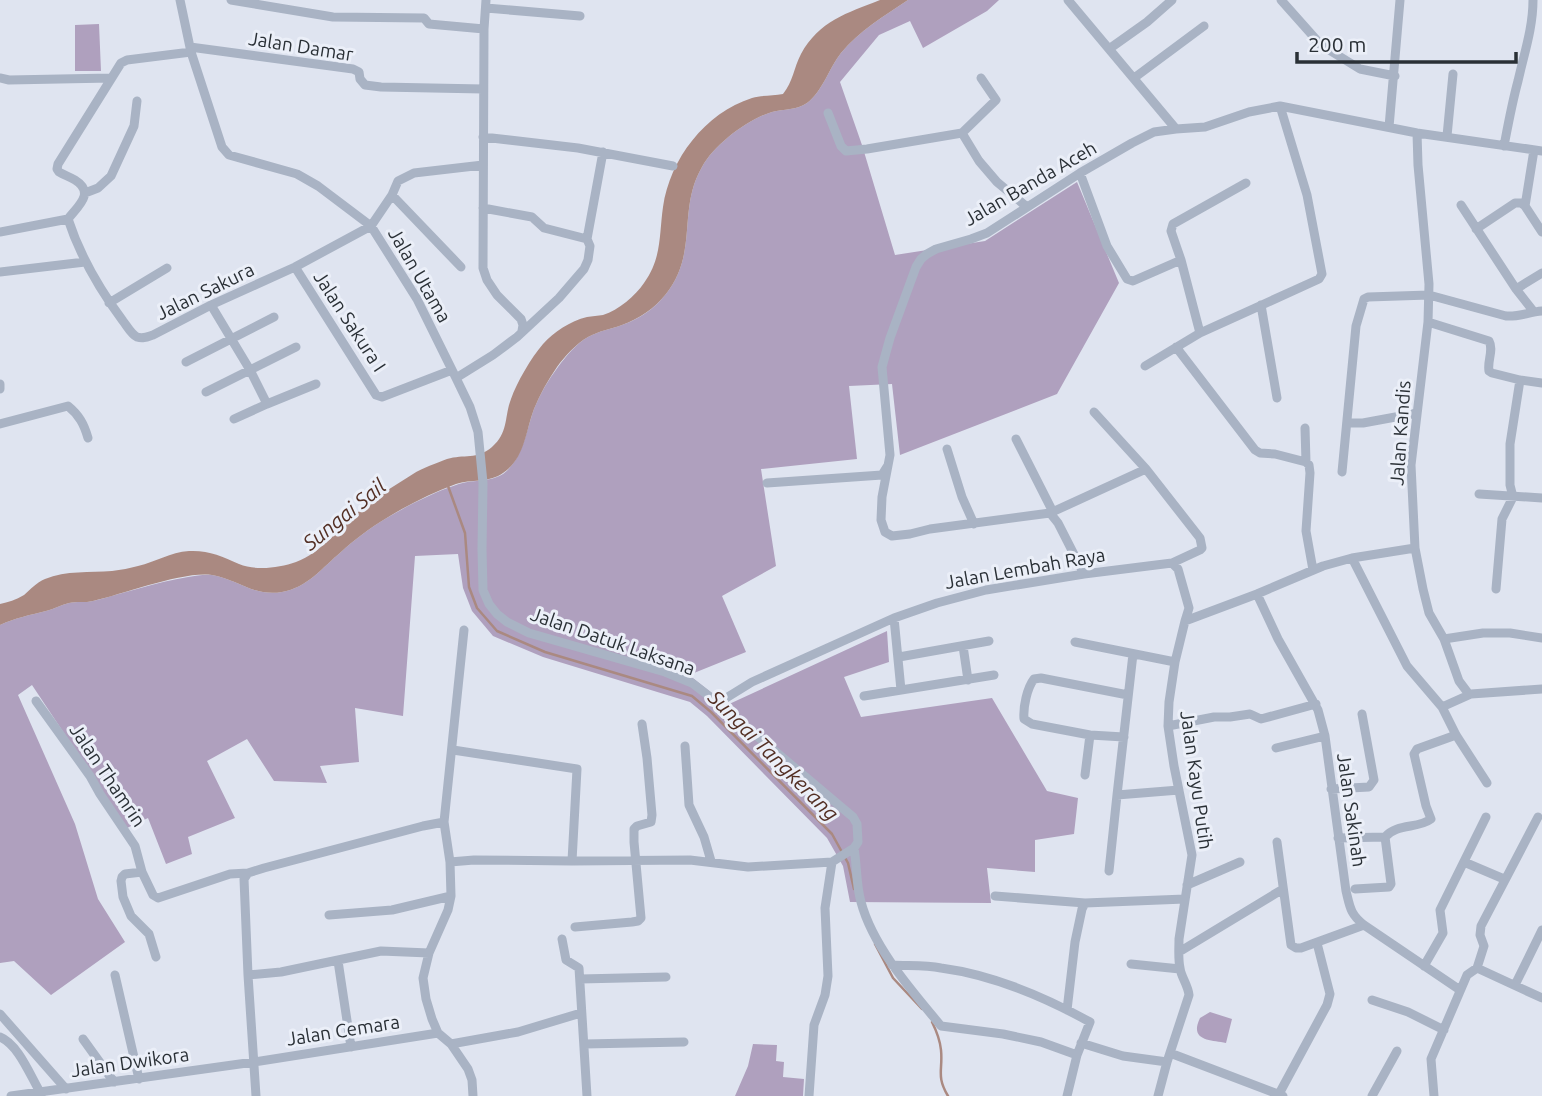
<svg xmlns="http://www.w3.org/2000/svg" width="1542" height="1096" font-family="Ubuntu,sans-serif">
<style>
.green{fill:#afa0be}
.water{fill:#aa8981}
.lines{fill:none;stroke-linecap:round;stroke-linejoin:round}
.stream{stroke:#aa8981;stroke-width:2.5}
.minor{stroke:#a9b3c4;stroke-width:9}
.labels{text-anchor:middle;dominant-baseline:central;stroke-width:6;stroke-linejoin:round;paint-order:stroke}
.street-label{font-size:19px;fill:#2a3036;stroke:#ebeff8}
.water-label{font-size:21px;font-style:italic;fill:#532f24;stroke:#ebeff8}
</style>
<rect width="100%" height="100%" fill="#dfe4f0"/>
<!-- green -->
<path class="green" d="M 908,0 L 999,0 L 987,11 L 923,48 L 910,21 L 879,35 L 840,82 L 862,145 L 895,255 L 985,241 L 1077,182 L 1119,283 L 1057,394 L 900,455 L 892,384 L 849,386 L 857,459 L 761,469 L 776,566 L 722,596 L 746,652 L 689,675 L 727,705 L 887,631 L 889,662 L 844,677 L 861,717 L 992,698 L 1047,791 L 1078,798 L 1074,834 L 1035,840 L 1035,872 L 987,868 L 991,903 L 850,902 L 843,866 L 827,838 L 707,716 L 690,702 L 543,657 L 493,636 L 472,611 L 463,588 L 458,554 L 415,556 L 403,716 L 355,708 L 359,762 L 320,766 L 327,783 L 274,781 L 247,739 L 207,761 L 235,818 L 188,837 L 192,854 L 166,864 L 148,818 L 127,828 L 32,685 L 18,695 L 75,824 L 98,899 L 125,942 L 51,995 L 14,961 L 0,963 L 0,625 C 15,618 30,615 46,611 C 54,609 61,605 69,603 C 77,601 85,603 93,601 C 125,593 156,582 188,577 C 196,576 204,574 212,575 C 237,579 254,597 282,592 C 307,588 323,567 341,552 C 354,540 370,528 385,519 C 407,506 432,493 456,485 C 471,479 489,483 503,474 C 523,459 526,431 534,409 C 540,394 548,380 558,367 C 566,356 576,344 588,337 C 599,331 611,329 622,325 C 640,319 655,308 666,294 C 699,252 677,210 702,167 C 714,145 748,119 772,112 C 784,109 797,110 807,103 C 823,91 829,68 841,53 C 859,31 884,16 908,0 Z
M 99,24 L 101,71 L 75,71 L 75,25 Z
M 1210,1012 L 1232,1019 L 1226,1043 C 1210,1040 1189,1041 1200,1018 Z
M 753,1044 L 777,1045 L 776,1061 L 784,1062 L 783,1077 L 804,1079 L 803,1096 L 735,1096 L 748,1066 Z"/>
<!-- water -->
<path class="water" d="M 880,0 L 908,0 C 884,16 859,31 841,53 C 829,68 823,91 807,103 C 797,110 784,109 772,112 C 748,119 714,145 702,167 C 677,210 699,252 666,294 C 655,308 639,319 622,325 C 611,329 599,331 588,337 C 576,344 565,356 557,367 C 548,380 540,394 534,409 C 525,433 525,458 503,473 C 489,483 471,479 456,484 C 432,493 407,505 385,519 C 370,528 354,540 341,552 C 323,567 307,588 282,592 C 254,597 237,579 212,575 C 183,571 124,594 93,601 C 85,603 77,601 69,603 C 61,605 54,609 46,611 C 30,615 15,618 0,625 L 0,604 C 8,602 16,600 24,595 C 31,589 36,583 45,579 C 66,570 90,573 112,571 C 121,570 130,568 138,566 C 156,562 170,552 189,551 C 208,550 222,556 239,564 C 256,571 279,568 296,562 C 322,552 337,530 357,513 C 374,498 394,486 413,474 C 422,468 437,463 447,459 C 464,454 477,460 492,447 C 509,432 504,417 511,399 C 517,382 531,358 543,344 C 554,332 570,321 587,317 C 592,316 598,316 603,315 C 619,310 635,296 644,283 C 662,258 659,235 663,207 C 670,159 705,113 752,98 C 762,95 773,96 783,94 C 793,82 794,67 801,54 C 819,21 847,13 880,0 Z"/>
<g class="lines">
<!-- stream -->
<path class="stream" d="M 448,486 L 465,533 L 469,587 L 477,608 L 497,631 L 545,652 L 692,696 L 711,712 L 832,834 L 848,863 L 854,889
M 875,944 L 893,978 L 922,1009
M 932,1022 C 937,1032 940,1040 941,1050 C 943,1070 936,1076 948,1096"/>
<!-- minor -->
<path class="minor" d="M 180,0 L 191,52 L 222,147 L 229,155 L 297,174 L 318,186 L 371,226 L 417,299 L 456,378 L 470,407 L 478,432 L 483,483 L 482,549 L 483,590 L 489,604 L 497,614 L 507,622 L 529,633 L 665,672 L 692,683 L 718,703 L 853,817 L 857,824 L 858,842 L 854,848 L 832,862 L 748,867 L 690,860 L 572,861 L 474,860 L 450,862
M 231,0 L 333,17 L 424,18 L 429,24 L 484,29
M 486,0 L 484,29 L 483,268 L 487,280 L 497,295 L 521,319 L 523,325 L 522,331
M 1068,0 L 1176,129
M 1281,0 L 1321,45 L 1360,69 L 1395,76
M 486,8 L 580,16
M 190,47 L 353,69 L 359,72 L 360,79 L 365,85 L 381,87 L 483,89
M 1109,49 L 1147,22 L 1172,0
M 0,78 L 9,80 L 111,78
M 1134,78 L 1204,26
M 828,113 L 841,146 L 846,151 L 867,149 L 962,133 L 996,100 L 981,78
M 1389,127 L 1400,0
M 962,133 L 979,161 L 997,182 L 1027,207
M 1417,133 L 1418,165 L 1429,284 L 1428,322 L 1411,465 L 1415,548 L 1423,589 L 1429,613 L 1444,639 L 1459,681 L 1468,693 L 1471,694 L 1542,689
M 1447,136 L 1453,74
M 483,137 L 578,148 L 673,166
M 1504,146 C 1508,125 1512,103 1518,81 C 1524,54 1533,28 1533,0
M 1080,173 L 1107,246 L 1127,279 L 1133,281 L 1181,260
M 85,193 L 98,188 L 111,176 L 134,126 L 137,101
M 392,195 L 461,267
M 1461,205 L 1516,289 L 1534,312
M 1525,206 L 1534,150
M 68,219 C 80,256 100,290 123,321 C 127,326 131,334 137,337 C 143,339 147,337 153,335 L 211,305 L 295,267 L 371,226 L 392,195 L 398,181 L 414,173 L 483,165
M 1476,229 L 1515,203 L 1521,203 L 1525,206 L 1542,232
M 0,232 L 68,219 C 77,207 96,193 75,180 C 70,177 64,175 59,172 L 57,169 L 58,164 L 121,63 L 127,60 L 191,52
M 587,239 L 603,152
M 295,267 L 376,395 L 382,397 L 452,370
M 0,272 L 85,262
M 1516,289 L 1542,273
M 109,303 L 167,268
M 211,305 L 250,370 L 267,404 L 234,419
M 1261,305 L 1277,398
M 1428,322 L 1489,341 C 1494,350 1487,361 1489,371 L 1492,373 L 1520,380 L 1542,383
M 1200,333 L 1181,260 L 1171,231 L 1173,224 L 1246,183
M 1176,347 L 1255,450 L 1260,453 L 1275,454 L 1306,462 L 1309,465 L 1310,473 L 1306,531 L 1313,570
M 186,362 L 274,317
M 1145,366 L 1200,333 L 1319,279 L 1322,274 L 1307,195 L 1280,106
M 456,378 L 493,355 L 517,337 L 559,298 L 584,269 L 588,260 L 590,246 L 587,239 L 544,228 L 532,217 L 483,208
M 0,384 L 0,389
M 206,392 L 296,347
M 267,404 L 316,384
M 1094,412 L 1146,469 L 1200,538 L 1202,548 L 1200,550 L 1172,563
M 1347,423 L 1363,423 L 1417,413
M 0,424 L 68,406 C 79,415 84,424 88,438
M 1305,428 L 1306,462
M 1016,439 L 1053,512
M 947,449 L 962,497 L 974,524
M 1342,472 L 1356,326 L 1364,299 L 1368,297 L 1429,295 L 1506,316 C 1519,317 1529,312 1542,311
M 767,483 L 882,475 L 887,467
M 1479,494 L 1542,498
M 1050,513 L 1146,469
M 1352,558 L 1407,666 L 1442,707
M 1084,574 L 1058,523 L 1050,513 L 930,529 L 910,534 L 892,536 L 885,532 L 881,520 L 882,497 L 890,455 L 882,367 L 890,338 L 916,267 L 921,259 L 927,254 L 936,249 L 971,239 L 987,233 L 1080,173 L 1132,143 L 1154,132 L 1176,129 L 1205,127 L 1249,112 L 1280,106 L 1417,133 L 1542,151
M 1496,589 L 1502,519 L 1513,497 L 1510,485 L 1510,444 L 1520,380
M 1257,594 L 1278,639 L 1318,710 L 1325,736 L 1346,891 C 1350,907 1350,914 1364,925 L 1460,990
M 894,618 L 901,690
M 1185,621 L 1257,594 L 1323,566 L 1352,558 L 1415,548
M 464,630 L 444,822 L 450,862 L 451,896 L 448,910 L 429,953 L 423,978 L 426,999 L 432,1019 L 438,1033 L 451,1044 L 468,1069 L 472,1080 L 473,1096
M 1444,639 L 1483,633 L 1510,633 L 1542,638
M 1075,642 L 1175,662
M 963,646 L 968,680
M 1133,654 L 1117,795 L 1179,790
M 899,657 L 989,641
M 1471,694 L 1442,707 L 1456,735 L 1487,783
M 864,696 L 994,675
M 36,701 L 90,776 L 100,794 L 135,846 L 142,872 L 153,895 L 158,898 L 230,874 L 248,873
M 718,703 L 752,682 L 894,618 L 937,603 L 986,590 L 1084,574 L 1172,563 L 1178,569 L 1189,608 L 1185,621 L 1175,662 L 1169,702 L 1168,726 L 1174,766 L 1192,855 L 1179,939 C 1179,948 1178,959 1180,968 C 1181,977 1188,985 1189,995 L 1167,1062 L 1158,1096
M 1168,726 L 1214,717 L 1230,717 L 1250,714 L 1261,719 L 1316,704
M 1124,737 L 1090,735 L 1032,724 L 1024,719 C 1023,707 1027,688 1034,679 L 1041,678 L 1128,695
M 685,746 L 689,805 L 704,837 L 711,861
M 1276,748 L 1325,736
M 453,750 L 577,769 L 572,861
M 1085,775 L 1090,735
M 1331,789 L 1369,787 L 1374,780 L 1362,714
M 1338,838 L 1385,837 C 1397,823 1418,829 1431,819 L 1426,806 L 1414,754 L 1417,749 L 1456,735
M 1277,842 L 1291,945 L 1296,948 L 1301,948 L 1364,925
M 854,848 C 857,865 856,885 861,902 C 873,947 912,991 941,1026 L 1003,1034 L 1041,1042 L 1077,1055
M 1464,862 L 1504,879
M 1109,871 L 1117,795
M 142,872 L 125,874 L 122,877 L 121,881 L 123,897 L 131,916 L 149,934 L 156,957
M 1187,885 L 1240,862
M 1355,889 L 1389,887 L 1391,884 L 1385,837
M 995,896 L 1085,903
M 329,915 L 392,910 L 451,896
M 575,927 L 632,922 L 638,921 L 641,918 L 634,842 L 634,829 L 637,826 L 651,822 L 652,815 L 647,758 L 642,724
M 562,939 L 566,960 L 579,968 L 587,1096
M 1179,952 L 1283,889
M 338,961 L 351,1047
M 1131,964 L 1180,969
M 892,965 C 908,966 925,965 941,968 C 994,975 1043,996 1090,1022 L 1077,1055 L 1067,1096
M 1424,966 L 1443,933 L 1440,910 L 1486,817
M 1477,968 L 1484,946 L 1480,935 L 1481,926 L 1538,817
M 115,975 L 139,1079
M 248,975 L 281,972 L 381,951 L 429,953
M 580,979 L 666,977
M 1515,985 L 1542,930
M 1372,1000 L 1408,1012 L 1444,1030
M 1067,1010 L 1075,942 L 1082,909 L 1085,903 L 1185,899
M 0,1014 L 66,1089
M 0,1037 C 18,1044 30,1075 40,1092 L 41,1096
M 83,1039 L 114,1082
M 1081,1043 L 1123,1056 L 1167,1062
M 451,1044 L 518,1032 L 581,1013
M 584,1044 L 684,1042
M 1170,1053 L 1283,1096
M 1279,1094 L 1327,1005 L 1330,994 L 1317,943
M 11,1096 L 254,1062 L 438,1033
M 256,1096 L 248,975 L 244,879 L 248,873 L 264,868 L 423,826 L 444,822
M 809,1096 L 814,1025 L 825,995 L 828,976 L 825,908 L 832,862
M 1372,1096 L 1397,1051
M 1434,1096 L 1431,1059 L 1467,975 L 1477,968 L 1542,998"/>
</g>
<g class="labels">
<!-- street labels -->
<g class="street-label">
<text transform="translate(301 46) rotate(9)">Jalan Damar</text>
<text transform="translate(1030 183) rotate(-30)">Jalan Banda Aceh</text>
<text transform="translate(420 275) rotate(60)">Jalan Utama</text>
<text transform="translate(205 291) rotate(-26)">Jalan Sakura</text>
<text transform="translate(350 321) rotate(57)">Jalan Sakura I</text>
<text transform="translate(1400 433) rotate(-86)">Jalan Kandis</text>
<text transform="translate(1025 568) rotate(-10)">Jalan Lembah Raya</text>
<text transform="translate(613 641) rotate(19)">Jalan Datuk Laksana</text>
<text transform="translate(108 775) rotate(56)">Jalan Thamrin</text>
<text transform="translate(1197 780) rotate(82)">Jalan Kayu Putih</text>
<text transform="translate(1352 810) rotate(82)">Jalan Sakinah</text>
<text transform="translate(343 1030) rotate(-9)">Jalan Cemara</text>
<text transform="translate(130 1062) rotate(-8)">Jalan Dwikora</text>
</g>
<!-- water labels -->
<g class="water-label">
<text transform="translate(344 514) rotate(-39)">Sungai Sail</text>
<text transform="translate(774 755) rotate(45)">Sungai Tangkerang</text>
</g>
</g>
<!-- scale -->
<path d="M1297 52v10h219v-10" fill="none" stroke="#2a3036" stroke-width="3.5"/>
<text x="1308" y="52" font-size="21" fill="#2a3036" stroke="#ebeff8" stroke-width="5" paint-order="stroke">200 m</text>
</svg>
